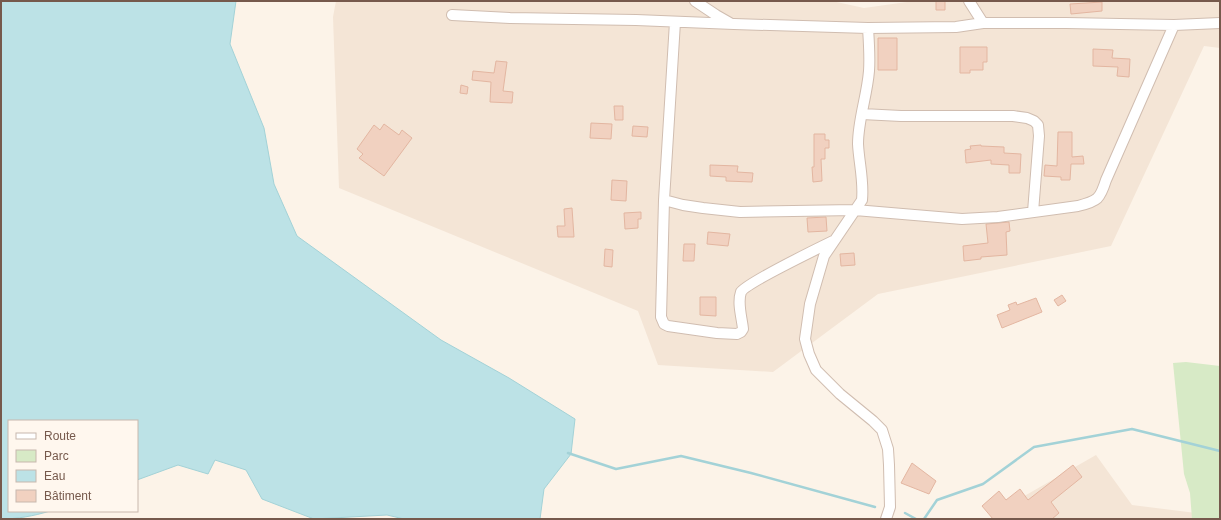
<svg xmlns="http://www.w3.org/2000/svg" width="1221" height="520" font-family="Arial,sans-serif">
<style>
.residential{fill:#f4e5d6}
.green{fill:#d7eac6}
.water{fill:#bce2e6;stroke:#a3d2d7}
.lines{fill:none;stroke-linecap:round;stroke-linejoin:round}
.stream{stroke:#a3d2d7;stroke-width:2.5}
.building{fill:#f1d1c0;stroke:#e3b6a1}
.street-casing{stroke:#d0bdb0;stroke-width:12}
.street{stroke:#fff;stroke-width:10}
</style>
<rect width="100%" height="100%" fill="#fcf3e8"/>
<!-- residential -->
<path class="residential" d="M 336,1 L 832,1 L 864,8 L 914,1 L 1220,1 L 1220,48 L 1204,46 L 1111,246 L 878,294 L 773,372 L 658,365 L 638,311 L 339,188 L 333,17 Z
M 1096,455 L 1132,505 L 1220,516 L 1220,519 L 996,519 L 993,514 Z"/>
<!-- green -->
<path class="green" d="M 1186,362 L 1220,366 L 1220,519 L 1192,519 L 1190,493 L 1184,474 L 1173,363 Z"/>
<!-- water -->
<path class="water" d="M 1,1 L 236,1 L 230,44 L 264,128 L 274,184 L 297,236 L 441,340 L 509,378 L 575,419 L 571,454 L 544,489 L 540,519 L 404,519 L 387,515 L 314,519 L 262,499 L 246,470 L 215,460 L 208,474 L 178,465 L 137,480 L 137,421 L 9,421 L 9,511 L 50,511 C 34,516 17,519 1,519 Z"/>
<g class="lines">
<!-- stream -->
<path class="stream" d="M 568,453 L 616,469 L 681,456 L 751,473 L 875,507
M 905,513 L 916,519
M 924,519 L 937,500 L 983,484 L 1034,447 L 1132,429 L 1220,451"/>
</g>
<!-- building -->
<path class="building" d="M 936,1 L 945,1 L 945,10 L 936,10 Z
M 1102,2 L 1102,11 L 1071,14 L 1070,4 Z
M 878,38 L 897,38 L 897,70 L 878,70 Z
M 960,47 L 987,47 L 987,62 L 983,62 L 983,70 L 970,70 L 970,73 L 960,73 Z
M 1093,49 L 1113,50 L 1112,58 L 1130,59 L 1129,77 L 1117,76 L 1118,67 L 1093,66 Z
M 496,61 L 507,62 L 503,91 L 513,92 L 512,103 L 490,102 L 491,82 L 472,80 L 473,71 L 494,73 Z
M 461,85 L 468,87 L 467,94 L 460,93 Z
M 614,106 L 623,106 L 623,120 L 615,120 Z
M 591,123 L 612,124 L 611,139 L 590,138 Z
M 384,124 L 399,135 L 402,130 L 412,138 L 384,176 L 359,158 L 363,154 L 357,149 L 374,125 L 380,130 Z
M 633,126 L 648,127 L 647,137 L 632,136 Z
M 1058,132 L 1072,132 L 1072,157 L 1083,156 L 1084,164 L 1071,164 L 1070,180 L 1061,180 L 1061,177 L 1044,176 L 1045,165 L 1057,166 Z
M 814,134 L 825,134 L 825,140 L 829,140 L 829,148 L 825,148 L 825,159 L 821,159 L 822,181 L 813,182 L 812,167 L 814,167 Z
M 981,145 L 981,146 L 1004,147 L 1004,153 L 1021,154 L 1020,173 L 1009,173 L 1009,165 L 991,164 L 991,160 L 966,163 L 965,150 L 971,149 L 970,146 Z
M 710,165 L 738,166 L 737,172 L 753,173 L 752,182 L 726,181 L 726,177 L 710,176 Z
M 612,180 L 627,181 L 626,201 L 611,200 Z
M 572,208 L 574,237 L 558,237 L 557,226 L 565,226 L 564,209 Z
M 641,212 L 641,219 L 638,219 L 638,228 L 625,229 L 624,213 Z
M 826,217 L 827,231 L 808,232 L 807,218 Z
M 1009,222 L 1010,231 L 1006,232 L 1007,255 L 981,257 L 981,259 L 964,261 L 963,246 L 988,243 L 986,224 Z
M 708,232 L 730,234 L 728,246 L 707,244 Z
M 684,244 L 695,244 L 694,261 L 683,261 Z
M 605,249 L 613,250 L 612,267 L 604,266 Z
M 854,253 L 855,265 L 841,266 L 840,254 Z
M 1062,295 L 1066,301 L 1058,306 L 1054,300 Z
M 700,297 L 716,297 L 716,316 L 700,315 Z
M 1036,298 L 1042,312 L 1002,328 L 997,315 L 1010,310 L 1008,305 L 1016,302 L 1017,305 Z
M 912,463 L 936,481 L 929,494 L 901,483 Z
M 1073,465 L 1082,477 L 1051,502 L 1059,513 L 1052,519 L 993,519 L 982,506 L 999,491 L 1006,500 L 1020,489 L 1028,500 Z"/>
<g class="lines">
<defs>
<path id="street" d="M 695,1 L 716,15 L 730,23
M 969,1 L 983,23
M 452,15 L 510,18 L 636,20 L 734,24 L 868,28 L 956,27 L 983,23 L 1066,23 L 1174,25 L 1220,23
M 675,22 L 664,200 L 683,205 L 703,208 L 740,212 L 855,210 L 962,219 L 998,217 L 1078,206 C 1098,201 1100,199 1106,180 L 1174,25
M 868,28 C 869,43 870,57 869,71 C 867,96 858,120 858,144 C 859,163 864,181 862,200 L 824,256 L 810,304 L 805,339 L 809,354 L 816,370 L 840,394 L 873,421 L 882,430 L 888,449 L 889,465 L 890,507 L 886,519
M 862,114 L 901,116 L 1013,116 L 1027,118 L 1034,121 L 1038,125 L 1039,136 L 1033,212
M 664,200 L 661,317 L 664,324 L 668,326 L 717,333 L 737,334 L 741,332 L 743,329 C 742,318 737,303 741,292 C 746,283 819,248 833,241"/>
</defs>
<!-- street casing -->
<use href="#street" class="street-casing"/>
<!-- street -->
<use href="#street" class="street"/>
</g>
<!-- border -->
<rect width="1221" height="520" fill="none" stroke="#76594c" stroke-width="4"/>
<!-- legend -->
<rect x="8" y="420" width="130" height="92" fill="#fff7ee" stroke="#c8b8ad"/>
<rect x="16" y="433" width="20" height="6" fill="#ffffff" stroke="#c8b8ad"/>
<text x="44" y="440" font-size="12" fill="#76594c">Route</text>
<rect x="16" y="450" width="20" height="12" fill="#d7eac6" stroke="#c8b8ad"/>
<text x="44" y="460" font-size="12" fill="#76594c">Parc</text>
<rect x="16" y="470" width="20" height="12" fill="#bce2e6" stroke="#c8b8ad"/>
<text x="44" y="480" font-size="12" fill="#76594c">Eau</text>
<rect x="16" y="490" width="20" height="12" fill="#f1d1c0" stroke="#c8b8ad"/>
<text x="44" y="500" font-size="12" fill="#76594c">Bâtiment</text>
</svg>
